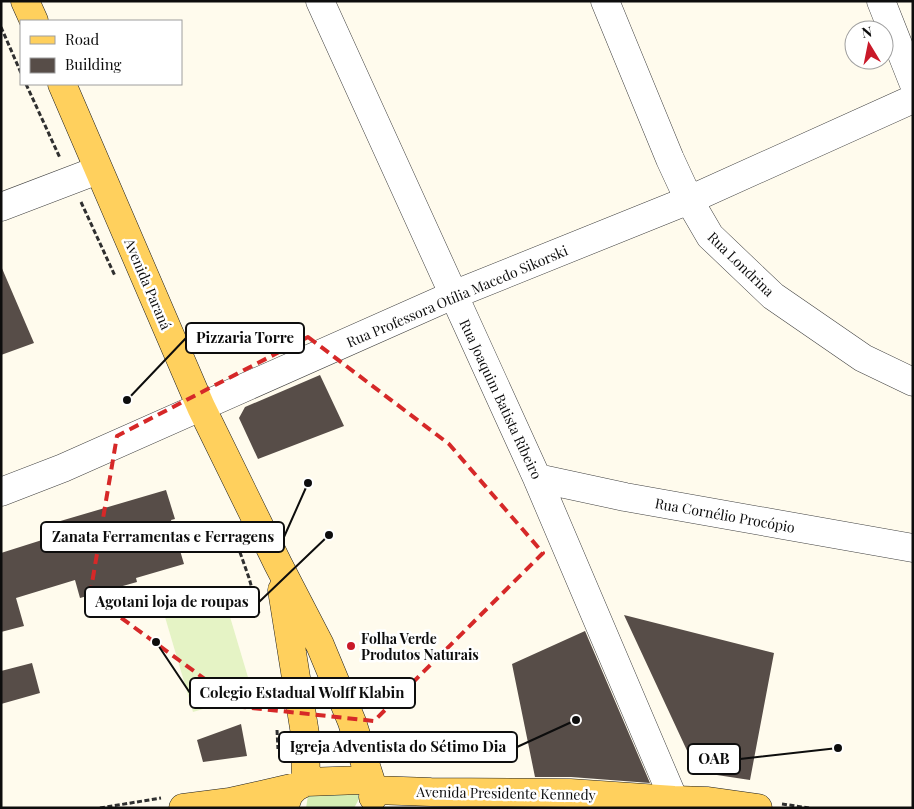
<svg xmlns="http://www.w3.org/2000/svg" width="914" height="809" font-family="'Playfair Display',serif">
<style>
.green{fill:#d4edb3}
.pitch{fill:#e5f3c5}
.building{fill:#574d48}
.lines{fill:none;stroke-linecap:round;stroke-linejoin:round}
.minor-casing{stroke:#404040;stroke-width:29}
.major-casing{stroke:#1e1e1e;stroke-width:29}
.path{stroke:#2f2f2f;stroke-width:3;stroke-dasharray:5 2.5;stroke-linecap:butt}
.minor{stroke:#fff;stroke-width:28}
.major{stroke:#ffd05d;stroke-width:28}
.marked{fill:none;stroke:#d62828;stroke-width:4;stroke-dasharray:10 6;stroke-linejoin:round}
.poi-dot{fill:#c91929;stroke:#fff;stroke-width:2}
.labels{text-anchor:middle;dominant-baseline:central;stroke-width:5;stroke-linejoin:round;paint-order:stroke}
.street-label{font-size:14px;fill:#0d0d0d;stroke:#fff}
.poi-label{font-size:14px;font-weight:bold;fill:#0d0d0d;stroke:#fff;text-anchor:start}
.leader{fill:none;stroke:#0d0d0d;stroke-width:2}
.callout-dot{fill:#0d0d0d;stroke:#fff;stroke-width:2}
.callout{fill:#fff;stroke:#0d0d0d;stroke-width:2}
.callout-label{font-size:15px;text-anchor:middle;font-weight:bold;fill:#0d0d0d}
</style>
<rect width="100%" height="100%" fill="#fffbed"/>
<!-- green -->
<path class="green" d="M 312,792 L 358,793 L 359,799 L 354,808 L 306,808 L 308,796 Z"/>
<!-- pitch -->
<path class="pitch" d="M 225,600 L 253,694 L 193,712 L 165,617 Z"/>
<!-- building -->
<path class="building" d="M 1,266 L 34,343 L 1,355 Z
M 320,375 L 344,426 L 258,459 L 239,418 L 245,407 Z
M 166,490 L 175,519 L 171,520 L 184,564 L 136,578 L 137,582 L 80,598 L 75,580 L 16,598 L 24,626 L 1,632 L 1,553 L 61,534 L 57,522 Z
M 624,615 L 774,653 L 750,780 L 697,772 Z
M 585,631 L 650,783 L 571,777 L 535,777 L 512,664 Z
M 32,663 L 40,693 L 1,704 L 1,671 Z
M 241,724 L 247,756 L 203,762 L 197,740 Z"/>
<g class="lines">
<defs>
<path id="minor" d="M 320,1 L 537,478 L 674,800
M 605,1 L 670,159 L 689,200 L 710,236 L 773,296 L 863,358 L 913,382
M 881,1 L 913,82
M 1,207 L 98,170
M 537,478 L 625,497 L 913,548
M 1,492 L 63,468 L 453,295 L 689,200 L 913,99"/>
<path id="major" d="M 25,1 L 34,21
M 62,84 L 201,407 L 278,564 L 320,645 L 352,722 L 371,782
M 282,590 L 305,734 L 306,782
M 374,790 L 431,792 L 570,793 L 674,800 L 708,801 L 758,808
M 183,808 L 230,802 L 296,787
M 284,808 L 289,794 L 296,787 L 306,782 L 361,780 L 371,782 L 374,790 L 373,797"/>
</defs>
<!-- minor casing -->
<use href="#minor" class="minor-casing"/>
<!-- major casing -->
<use href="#major" class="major-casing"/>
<!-- path -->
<path class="path" d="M 1,27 L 21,73
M 26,84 L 60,158
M 81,202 L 115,276
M 235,538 L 249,578 L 259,613
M 277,730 L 278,749
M 782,804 L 809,808
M 100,808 L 161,798"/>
<!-- minor -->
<use href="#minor" class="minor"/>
<!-- major -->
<use href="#major" class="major"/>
</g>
<!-- marked area -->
<path class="marked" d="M 308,337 L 449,444 L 543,553 L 374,721 L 243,707 L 90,595 L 117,436 Z"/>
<!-- markers -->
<circle class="poi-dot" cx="351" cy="646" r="5"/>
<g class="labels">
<!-- street labels -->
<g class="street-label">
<text transform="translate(741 264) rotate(44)">Rua Londrina</text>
<text transform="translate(148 284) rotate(67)">Avenida Paraná</text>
<text transform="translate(457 296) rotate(-23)">Rua Professora Otília Macedo Sikorski</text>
<text transform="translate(501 399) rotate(65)">Rua Joaquim Batista Ribeiro</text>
<text transform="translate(725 515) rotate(10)">Rua Cornélio Procópio</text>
<text transform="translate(506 793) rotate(1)">Avenida Presidente Kennedy</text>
</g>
<!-- poi labels -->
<g class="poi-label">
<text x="361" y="638">Folha Verde<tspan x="361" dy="16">Produtos Naturais</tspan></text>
</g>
</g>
<!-- callouts -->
<path class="leader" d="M127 400L186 338M308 483L284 537M329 535L259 602M156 642L190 693M576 720L517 747M838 748L740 759"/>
<g class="callout-dot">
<circle cx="127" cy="400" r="5"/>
<circle cx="308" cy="483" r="5"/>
<circle cx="329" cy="535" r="5"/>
<circle cx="156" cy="642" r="5"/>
<circle cx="576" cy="720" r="5"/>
<circle cx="838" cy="748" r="5"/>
</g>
<g class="callout">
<rect x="186" y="323" width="118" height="30" rx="5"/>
<rect x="41" y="522" width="243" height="30" rx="5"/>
<rect x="85" y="587" width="174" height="30" rx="5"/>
<rect x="190" y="678" width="225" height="30" rx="5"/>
<rect x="279" y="732" width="238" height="30" rx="5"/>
<rect x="688" y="744" width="52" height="30" rx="5"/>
</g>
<g class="callout-label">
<text x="245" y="343">Pizzaria Torre</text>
<text x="163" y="542">Zanata Ferramentas e Ferragens</text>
<text x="172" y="607">Agotani loja de roupas</text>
<text x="302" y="698">Colegio Estadual Wolff Klabin</text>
<text x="398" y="752">Igreja Adventista do Sétimo Dia</text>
<text x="714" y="764">OAB</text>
</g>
<!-- border -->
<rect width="914" height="809" fill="none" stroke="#0d0d0d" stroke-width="5"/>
<!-- legend -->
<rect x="20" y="20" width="162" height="65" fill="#ffffff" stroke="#9e9e9e"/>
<rect x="30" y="36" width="25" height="8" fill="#ffd05d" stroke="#9e9e9e"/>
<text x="65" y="45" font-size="15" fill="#0d0d0d">Road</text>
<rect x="30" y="58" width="25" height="15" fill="#574d48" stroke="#9e9e9e"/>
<text x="65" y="70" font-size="15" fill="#0d0d0d">Building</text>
<!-- north arrow -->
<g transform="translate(869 45) rotate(350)"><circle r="24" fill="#ffffff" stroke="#9e9e9e"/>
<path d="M0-4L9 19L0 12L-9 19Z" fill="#c91929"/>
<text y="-8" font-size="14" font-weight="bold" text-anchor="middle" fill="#0d0d0d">N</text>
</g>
</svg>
